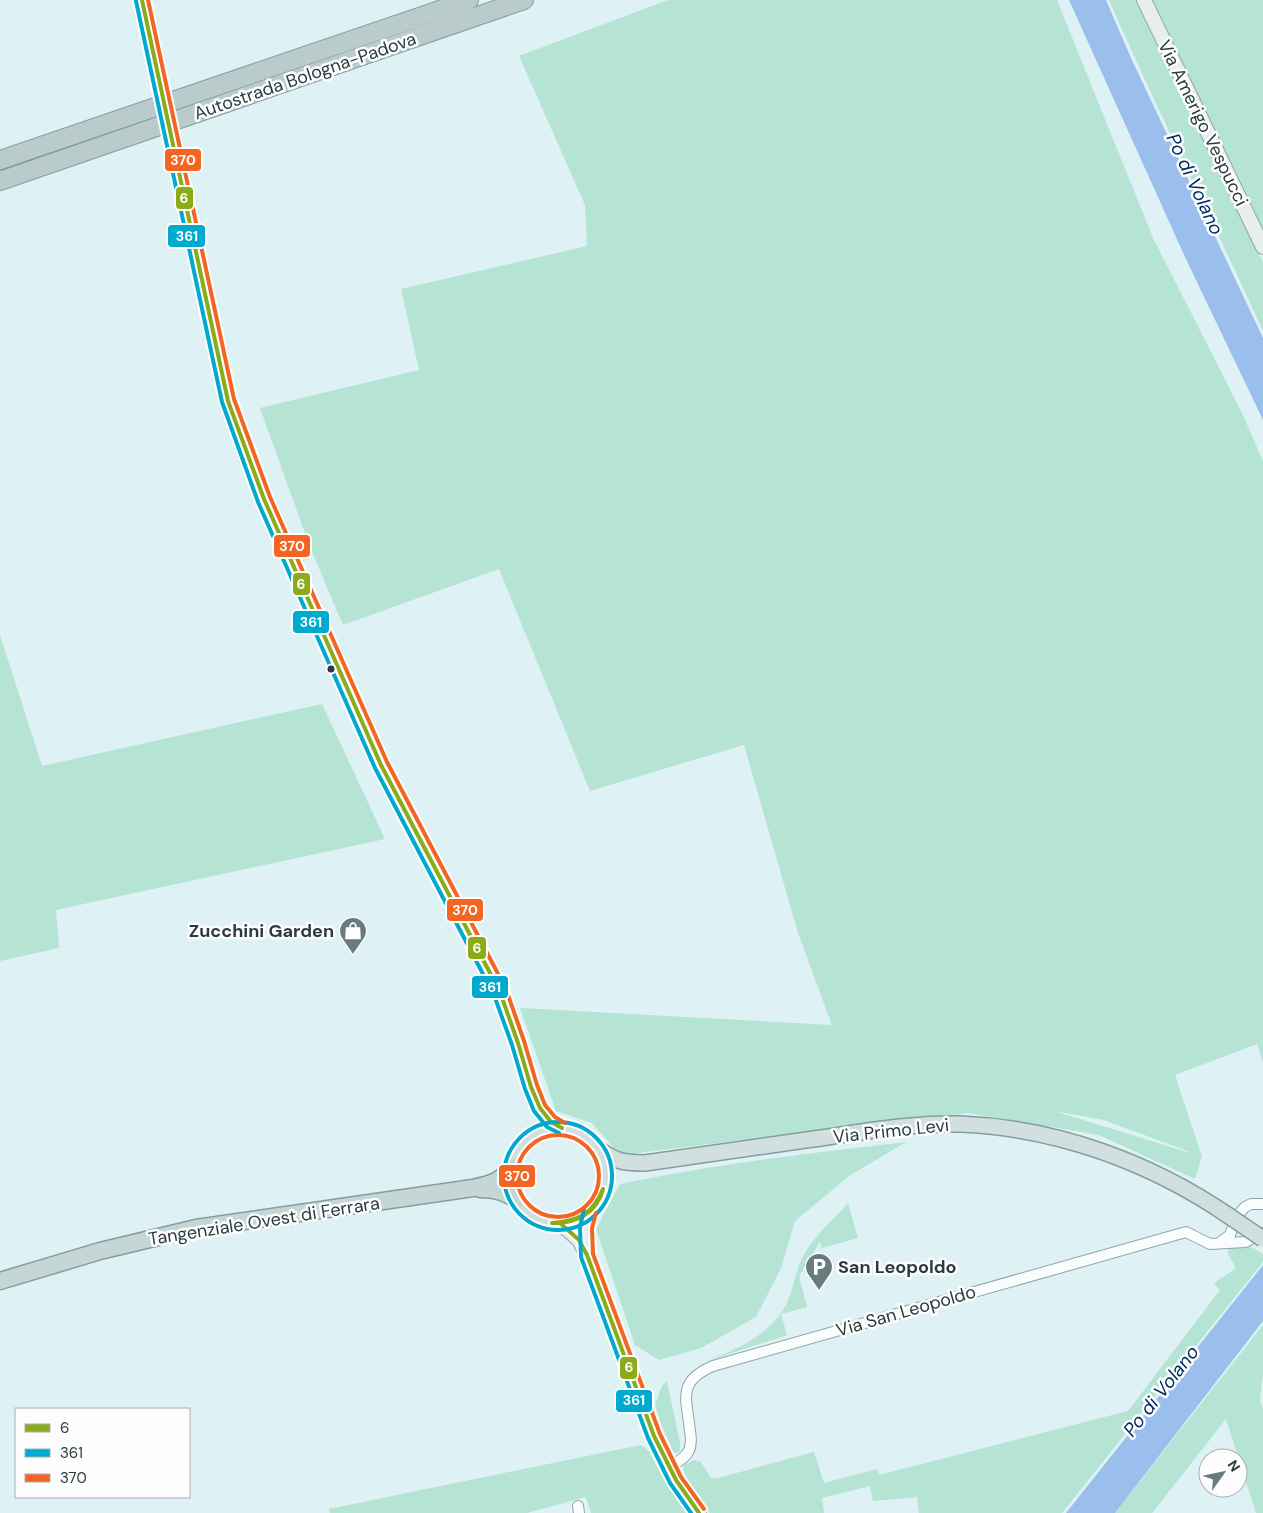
<svg xmlns="http://www.w3.org/2000/svg" width="1263" height="1513" font-family="'DM Sans',sans-serif">
<style>
.green{fill:#b5e3d4;fill-rule:evenodd}
.water{fill:#9abfec}
.lines{fill:none;stroke-linecap:round;stroke-linejoin:round}
.minor-casing{stroke:#94a4a6;stroke-width:12}
.secondary-casing{stroke:#94a4a6;stroke-width:16}
.primary-casing{stroke:#839e9f;stroke-width:18}
.trunk-casing{stroke:#839e9f;stroke-width:19}
.motorway-casing{stroke:#839e9f;stroke-width:20}
.minor{stroke:#fafdfd;stroke-width:10}
.secondary{stroke:#e6eeee;stroke-width:14}
.primary{stroke:#d2dfdf;stroke-width:15}
.trunk{stroke:#c6d6d5;stroke-width:16}
.motorway{stroke:#b9cccb;stroke-width:18}
.primary-bridge-casing{stroke:#839e9f;stroke-width:18;stroke-linecap:butt}
.primary-bridge{stroke:#d2dfdf;stroke-width:15}
.bus-1-casing{stroke:#fdfdfd;stroke-width:8}
.bus-2-casing{stroke:#fdfdfd;stroke-width:8}
.bus-3-casing{stroke:#fdfdfd;stroke-width:8}
.bus-1{stroke:#8cab19;stroke-width:4}
.bus-2{stroke:#00a9ce;stroke-width:4}
.bus-3{stroke:#f26522;stroke-width:4}
.bus-dot{fill:#2a3b3f;stroke:#fdfdfd;stroke-width:2}
.labels{text-anchor:middle;dominant-baseline:central;stroke-width:5;stroke-linejoin:round;paint-order:stroke}
.street-label{font-size:18px;fill:#2a3b3f;stroke:#fdfdfd}
.poi-label{font-size:18px;font-weight:bold;fill:#2a3b3f;stroke:#fdfdfd;text-anchor:end}
.water-label{font-size:19px;font-style:italic;fill:#012d63;stroke:#fdfdfd}
.line-badge{stroke:#fdfdfd;stroke-width:2}
.badge-label{font-size:14px;text-anchor:middle;font-weight:bold;fill:#fff}
</style>
<rect width="100%" height="100%" fill="#def1f4"/>
<!-- green -->
<path class="green" d="M 668,0 L 1057,0 L 1153,238 L 1241,411 L 1263,461 L 1263,1063 L 1257,1044 L 1175,1075 L 1202,1156 L 1195,1179 L 1099,1135 L 968,1113 L 620,1155 L 592,1123 L 556,1111 L 520,1008 L 832,1025 L 798,933 L 744,745 L 590,791 L 499,569 L 343,625 L 310,547 L 260,408 L 419,370 L 401,289 L 587,246 L 585,205 L 519,56 ZM 1054,1111 L 1104,1120 L 1190,1152 L 1190,1153 Z
M 1109,0 L 1135,0 L 1263,262 L 1263,331 C 1213,221 1158,112 1109,0 Z
M 1152,0 L 1263,0 L 1263,230 L 1161,18 Z
M 0,635 L 42,766 L 322,704 L 385,839 L 56,910 L 59,948 L 0,961 Z
M 906,1142 L 849,1176 L 795,1221 L 781,1268 L 756,1317 L 701,1348 L 659,1360 L 635,1345 L 596,1229 L 620,1184 C 714,1164 811,1153 906,1142 Z
M 848,1203 L 858,1238 L 822,1248 L 820,1242 L 799,1276 L 807,1307 L 781,1314 L 787,1335 L 704,1362 C 737,1349 773,1335 788,1300 C 795,1284 796,1267 805,1253 C 816,1234 834,1219 848,1203 Z
M 1250,1246 L 1263,1254 L 1263,1262 L 1062,1513 L 919,1513 L 917,1497 L 873,1501 L 870,1486 L 822,1498 L 824,1513 L 710,1513 C 702,1502 681,1478 684,1465 L 694,1460 L 701,1462 L 711,1478 L 718,1478 L 814,1452 L 824,1483 L 877,1469 L 879,1475 L 1128,1411 L 1220,1290 L 1214,1283 L 1236,1268 L 1227,1252 L 1231,1247 Z
M 1263,1325 L 1263,1372 L 1260,1401 L 1263,1410 L 1263,1513 L 1256,1513 L 1226,1419 L 1152,1513 L 1115,1513 Z
M 667,1381 L 680,1443 L 680,1451 L 674,1454 L 662,1427 L 655,1405 L 662,1386 Z
M 641,1445 L 648,1450 L 662,1476 L 687,1513 L 591,1513 L 586,1497 L 527,1513 L 330,1513 L 329,1509 Z"/>
<!-- water -->
<path class="water" d="M 1069,0 L 1106,0 L 1131,58 L 1263,338 L 1263,420 L 1185,257 Z
M 1263,1265 L 1263,1321 L 1115,1513 L 1066,1513 Z"/>
<g class="lines">
<defs>
<path id="minor" d="M 1219,1243 L 1230,1235 L 1237,1216 L 1245,1207 L 1251,1204 L 1263,1204
M 669,1467 C 676,1463 686,1458 689,1450 C 692,1444 691,1437 690,1431 C 687,1399 676,1382 713,1366 L 1186,1232 L 1210,1244 L 1245,1242 L 1263,1233
M 578,1506 L 579,1513"/>
<path id="secondary" d="M 1144,0 L 1263,247
M 560,1223 L 579,1240 L 587,1255 L 654,1436 L 676,1480 L 699,1513
M 587,1251 L 586,1227 L 590,1211"/>
<path id="primary" d="M 142,0 L 162,92
M 171,138 L 228,401 L 249,462 L 381,765 L 500,992 L 518,1043 L 531,1087 L 540,1108 L 551,1122 L 562,1128
M510 1176a48 48 0 1 1 96 0a48 48 0 1 1-96 0Z
M 595,1146 C 614,1161 621,1163 645,1163 C 703,1155 762,1146 821,1138 C 867,1131 913,1123 960,1124 C 1057,1128 1150,1162 1229,1216"/>
<path id="trunk" d="M 480,1189 C 495,1189 505,1192 517,1200
M 0,1281 L 100,1251 L 196,1228 L 473,1188 C 491,1184 501,1182 512,1166"/>
<path id="motorway" d="M 0,160 L 469,0
M 0,181 L 524,0"/>
</defs>
<!-- minor casing -->
<use href="#minor" class="minor-casing"/>
<!-- secondary casing -->
<use href="#secondary" class="secondary-casing"/>
<!-- primary casing -->
<use href="#primary" class="primary-casing"/>
<!-- trunk casing -->
<use href="#trunk" class="trunk-casing"/>
<!-- motorway casing -->
<use href="#motorway" class="motorway-casing"/>
<!-- minor -->
<use href="#minor" class="minor"/>
<!-- secondary -->
<use href="#secondary" class="secondary"/>
<!-- primary -->
<use href="#primary" class="primary"/>
<!-- trunk -->
<use href="#trunk" class="trunk"/>
<!-- motorway -->
<use href="#motorway" class="motorway"/>
<defs>
<path id="primary-bridge" d="M 1229,1216 L 1263,1239"/>
</defs>
<!-- primary-bridge casing -->
<use href="#primary-bridge" class="primary-bridge-casing"/>
<!-- primary-bridge -->
<use href="#primary-bridge" class="primary-bridge"/>
<defs>
<path id="bus-1" d="M 142,0 L 228,401 L 264,499 L 381,765 L 500,992 L 518,1043 L 531,1087 L 540,1108 L 551,1122 L 562,1128
M 552,1223 C 576,1224 597,1213 603,1189
M 552,1223 C 578,1221 593,1214 603,1189
M 560,1223 L 579,1240 L 587,1255 L 654,1436 L 676,1480 L 699,1513"/>
<path id="bus-2" d="M 136,1 L 222,402 L 258,502 L 375,768 L 494,995 L 512,1045 L 525,1089 L 534,1111 L 547,1127 L 559,1133
M504 1176a54 54 0 1 1 108 0a54 54 0 1 1-108 0Z
M 584,1209 L 580,1227 L 581,1257 L 648,1438 L 670,1483 L 691,1513"/>
<path id="bus-3" d="M 148,0 L 234,399 L 270,497 L 387,762 L 506,989 L 524,1041 L 537,1085 L 545,1105 L 555,1117 L 565,1123
M517 1176a41 41 0 1 1 82 0a41 41 0 1 1-82 0Z
M 596,1213 L 592,1228 L 593,1254 L 660,1434 L 681,1477 L 704,1509"/>
</defs>
<!-- bus-1 casing -->
<use href="#bus-1" class="bus-1-casing"/>
<!-- bus-2 casing -->
<use href="#bus-2" class="bus-2-casing"/>
<!-- bus-3 casing -->
<use href="#bus-3" class="bus-3-casing"/>
<!-- bus-1 -->
<use href="#bus-1" class="bus-1"/>
<!-- bus-2 -->
<use href="#bus-2" class="bus-2"/>
<!-- bus-3 -->
<use href="#bus-3" class="bus-3"/>
</g>
<!-- icons -->
<defs>
<symbol id="shop-pin" viewBox="-11 -11 22 30"><path d="M0 17L-7.5 6A9.5 9.5 0 1 1 7.5 6Z" fill="#697b7e" stroke="#fdfdfd"/><path d="M-5-2.5h2.3a2.7 3.5 0 0 1 5.4 0H5L5.5 6h-11ZM-1.5-2.5h3a1.5 2.3 0 0 0-3 0Z" fill="#fff"/></symbol>
<symbol id="parking-pin" viewBox="-11 -11 22 30"><path d="M0 17L-7.5 6A9.5 9.5 0 1 1 7.5 6Z" fill="#697b7e" stroke="#fdfdfd"/><path d="M-3.5-5.5H1a3.5 3.5 0 0 1 0 7H-1V5.5H-3.5ZM-1-3.4V-.6H.8a1.4 1.4 0 0 0 0-2.8Z" fill="#fff"/></symbol>
</defs>
<g fill-rule="evenodd">
<use href="#shop-pin" x="337" y="915" width="32" height="43"/>
<use href="#parking-pin" x="803" y="1251" width="32" height="43"/>
</g>
<!-- markers -->
<circle class="bus-dot" cx="331" cy="669" r="4.5"/>
<g class="labels">
<!-- street labels -->
<g class="street-label">
<text transform="translate(305 76) rotate(-19)">Autostrada Bologna-Padova</text>
<text transform="translate(1203 123) rotate(64)">Via Amerigo Vespucci</text>
<text transform="translate(891 1131) rotate(-6)">Via Primo Levi</text>
<text transform="translate(264 1221) rotate(-9)">Tangenziale Ovest di Ferrara</text>
<text transform="translate(906 1311) rotate(-16)">Via San Leopoldo</text>
</g>
<!-- poi labels -->
<g class="poi-label">
<text x="334" y="931">Zucchini Garden</text>
<text x="838" y="1267" text-anchor="start">San Leopoldo</text>
</g>
<!-- water labels -->
<g class="water-label">
<text transform="translate(1195 184) rotate(65)">Po di Volano</text>
<text transform="translate(1161 1391) rotate(-52)">Po di Volano</text>
</g>
</g>
<g class="line-badge">
<rect x="164" y="148" width="38" height="24" rx="5" fill="#f26522"/>
<rect x="175" y="186" width="19" height="24" rx="5" fill="#8cab19"/>
<rect x="167" y="224" width="39" height="24" rx="5" fill="#00a9ce"/>
<rect x="273" y="534" width="38" height="24" rx="5" fill="#f26522"/>
<rect x="292" y="572" width="19" height="24" rx="5" fill="#8cab19"/>
<rect x="292" y="610" width="38" height="24" rx="5" fill="#00a9ce"/>
<rect x="446" y="898" width="38" height="24" rx="5" fill="#f26522"/>
<rect x="467" y="936" width="20" height="24" rx="5" fill="#8cab19"/>
<rect x="471" y="975" width="38" height="24" rx="5" fill="#00a9ce"/>
<rect x="498" y="1164" width="38" height="24" rx="5" fill="#f26522"/>
<rect x="619" y="1356" width="19" height="24" rx="5" fill="#8cab19"/>
<rect x="615" y="1389" width="38" height="24" rx="5" fill="#00a9ce"/>
</g>
<g class="badge-label">
<text x="183" y="165">370</text>
<text x="184" y="203">6</text>
<text x="187" y="241">361</text>
<text x="292" y="551">370</text>
<text x="301" y="589">6</text>
<text x="311" y="627">361</text>
<text x="465" y="915">370</text>
<text x="477" y="953">6</text>
<text x="490" y="992">361</text>
<text x="517" y="1181">370</text>
<text x="629" y="1372">6</text>
<text x="634" y="1405">361</text>
</g>
<!-- legend -->
<rect x="15" y="1408" width="175" height="90" fill="#fdfdfd" stroke="#a9afb1"/>
<rect x="25" y="1424" width="25" height="8" fill="#8cab19" stroke="#a9afb1"/>
<text x="60" y="1433" font-size="15" fill="#2a3b3f">6</text>
<rect x="25" y="1449" width="25" height="8" fill="#00a9ce" stroke="#a9afb1"/>
<text x="60" y="1458" font-size="15" fill="#2a3b3f">361</text>
<rect x="25" y="1474" width="25" height="8" fill="#f26522" stroke="#a9afb1"/>
<text x="60" y="1483" font-size="15" fill="#2a3b3f">370</text>
<!-- north arrow -->
<g transform="translate(1223 1473) rotate(57)"><circle r="24" fill="#fdfdfd" stroke="#a9afb1"/>
<path d="M0-4L9 19L0 12L-9 19Z" fill="#697b7e"/>
<text y="-8" font-size="14" font-weight="bold" text-anchor="middle" fill="#2a3b3f">N</text>
</g>
</svg>
